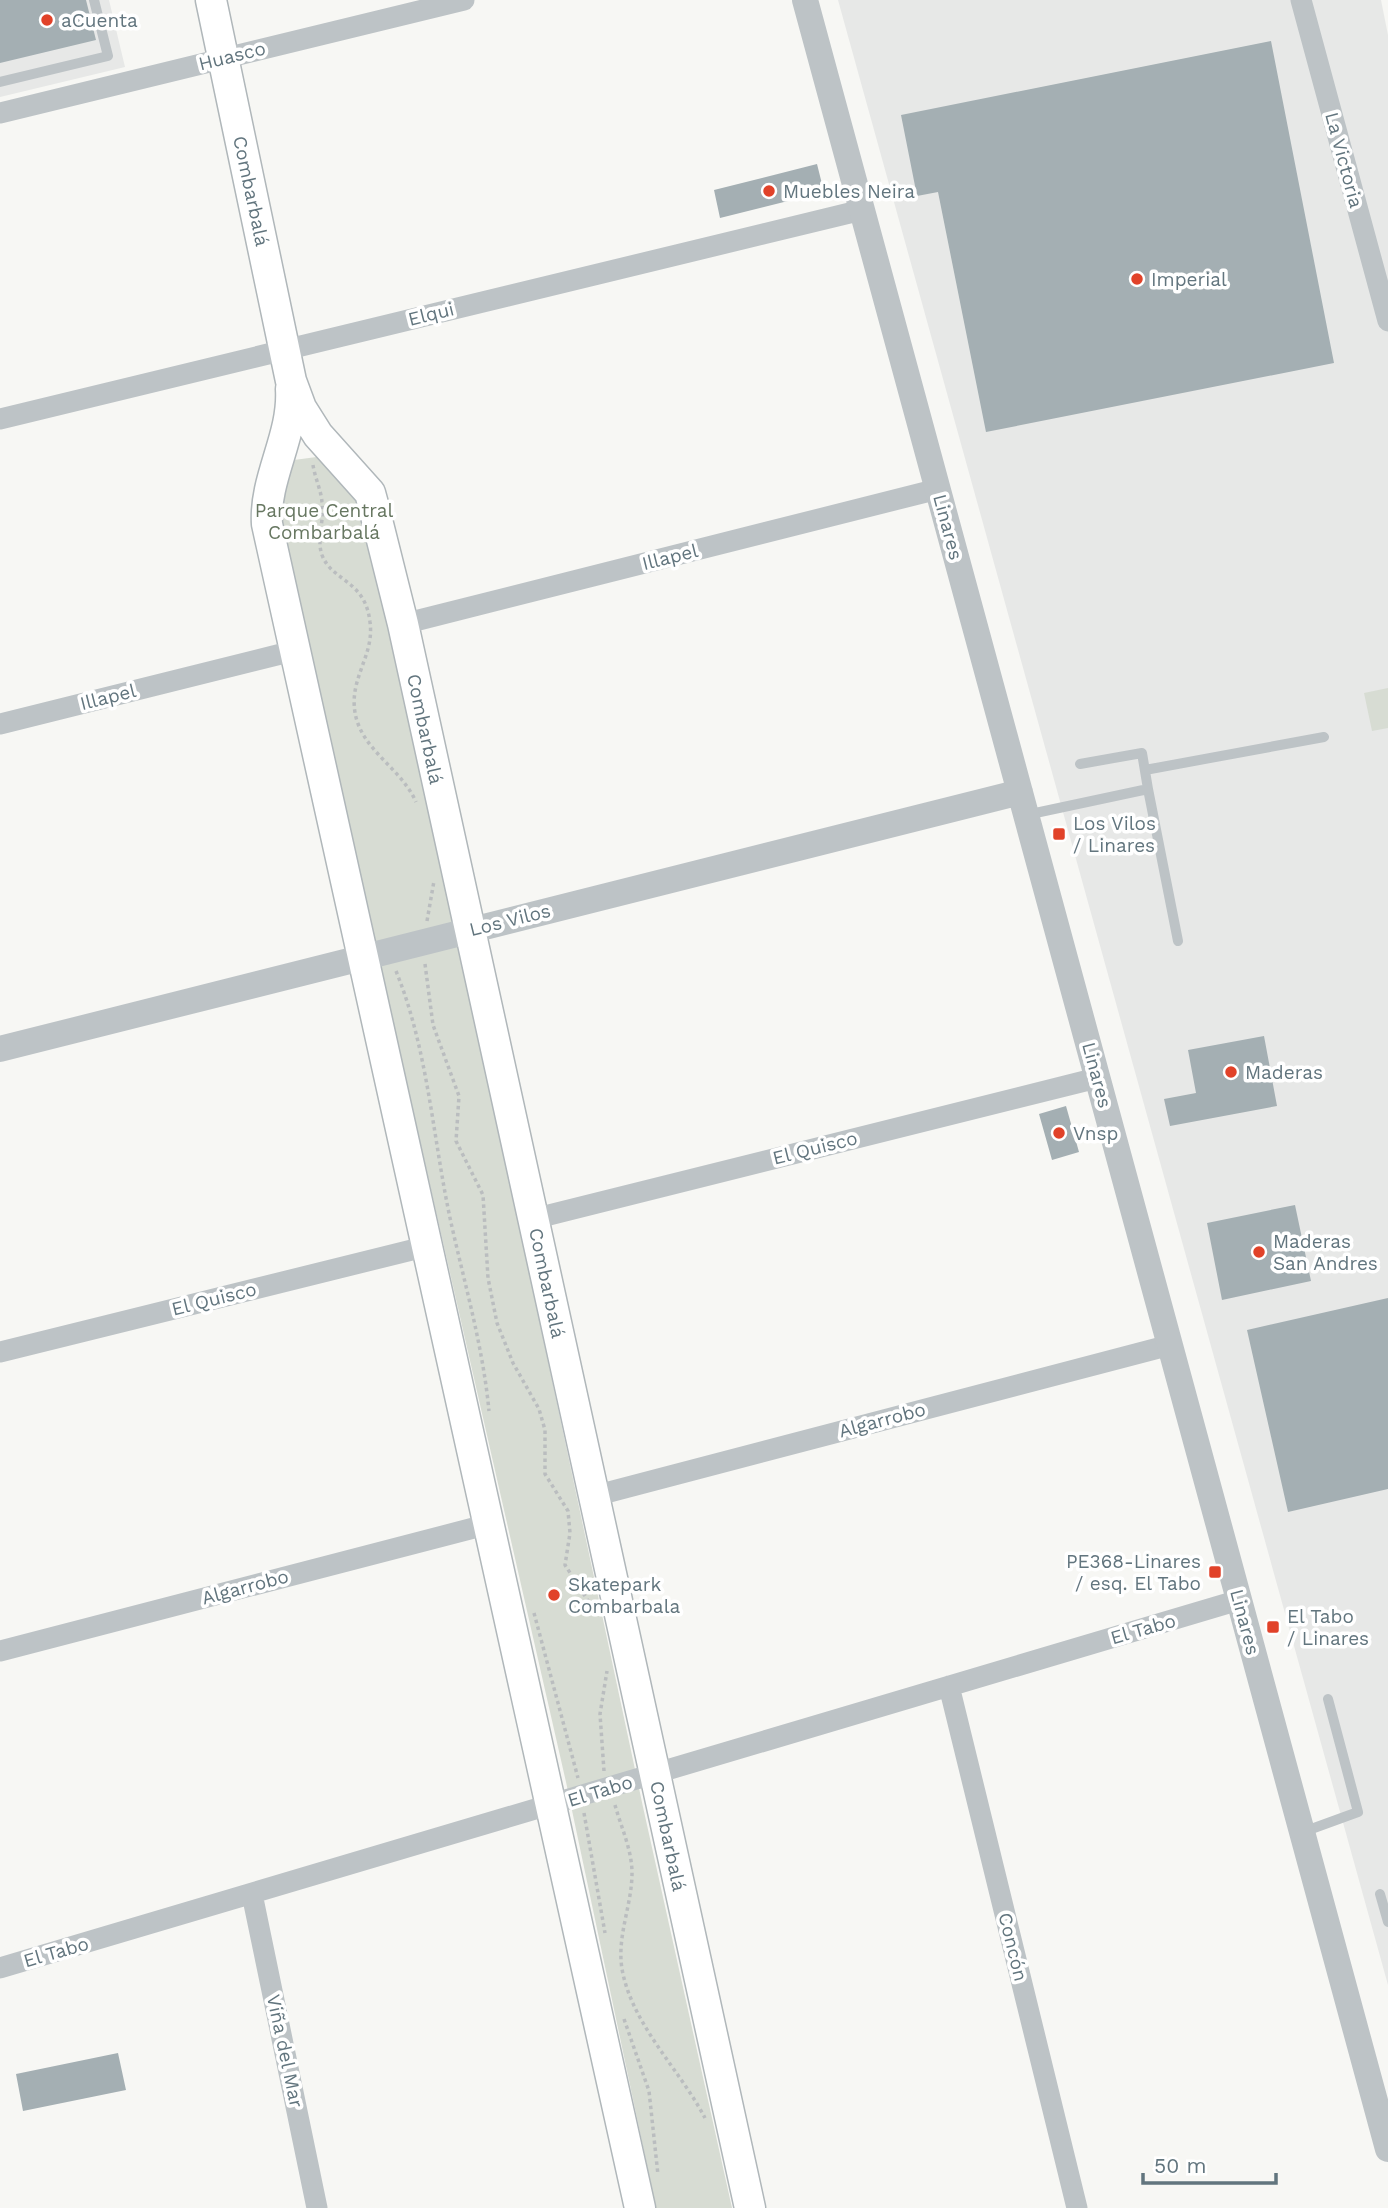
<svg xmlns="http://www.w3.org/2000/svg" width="1388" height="2208" font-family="'Work Sans',sans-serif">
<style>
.built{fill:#e7e8e7}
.green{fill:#d7dcd3}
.building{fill:#a4afb3}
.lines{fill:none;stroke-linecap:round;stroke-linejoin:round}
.secondary-casing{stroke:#b0b7ba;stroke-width:33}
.path{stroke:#babdbf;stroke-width:3.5;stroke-dasharray:3.5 3.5;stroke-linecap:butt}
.service{stroke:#bdc3c6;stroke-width:10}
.minor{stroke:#bdc3c6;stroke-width:21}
.tertiary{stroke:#bdc3c6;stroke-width:26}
.secondary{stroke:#fff;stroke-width:30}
.poi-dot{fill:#e14229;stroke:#fff;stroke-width:2.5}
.labels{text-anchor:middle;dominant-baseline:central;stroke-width:7;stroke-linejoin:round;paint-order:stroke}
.poi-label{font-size:19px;fill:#62757e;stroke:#fff;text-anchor:start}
.street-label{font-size:19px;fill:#62757e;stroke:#fff}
.park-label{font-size:19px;fill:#677761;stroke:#fff}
</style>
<rect width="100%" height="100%" fill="#f7f7f4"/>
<!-- built -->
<path class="built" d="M 0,0 L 109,0 L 125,67 L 0,97 Z
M 838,0 L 1381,0 L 1388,35 L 1388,1985 Z"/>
<!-- green -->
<path class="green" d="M 324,456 L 364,498 L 643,1807 L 732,2208 L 656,2208 L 566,1782 L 278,518 L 294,460 Z
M 1388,688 L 1388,728 L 1372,731 L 1364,693 Z"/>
<!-- building -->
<path class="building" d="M 0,0 L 86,0 L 96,40 L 0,63 Z
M 1271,41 L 1334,363 L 986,432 L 938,192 L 917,196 L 901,115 Z
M 817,164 L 824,192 L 720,218 L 714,190 Z
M 1264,1036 L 1277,1106 L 1170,1126 L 1164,1099 L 1196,1093 L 1188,1050 Z
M 1066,1106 L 1079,1152 L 1052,1160 L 1039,1114 Z
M 1295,1205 L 1311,1281 L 1222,1300 L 1207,1223 Z
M 1388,1298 L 1388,1489 L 1288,1512 L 1247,1330 Z
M 118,2053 L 126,2090 L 23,2111 L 16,2074 Z"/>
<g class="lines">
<defs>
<path id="secondary" d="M 211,0 L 291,381 L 301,408 L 318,435 L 370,493 L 373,504 L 403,624 L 750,2208
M 291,389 C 294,436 264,478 267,524 L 640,2208"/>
</defs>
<!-- secondary casing -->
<use href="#secondary" class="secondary-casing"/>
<!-- path -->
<path class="path" d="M 313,465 C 315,478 321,490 322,502 C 325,519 316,538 322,555 C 332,582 365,579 370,622 C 375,658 345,681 357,721 C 368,754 402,770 416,802
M 427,921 L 434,881
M 425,964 L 433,1025 L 459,1096 L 456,1141 L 483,1195 L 488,1278 L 497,1323 L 513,1363 L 539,1409 L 545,1430 L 545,1474 L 568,1511 L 570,1533 L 565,1565 L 594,1610
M 396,971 C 429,1052 433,1143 452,1227 C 466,1289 483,1348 489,1411
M 534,1613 L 578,1778
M 604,1771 L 600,1714 L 607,1671
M 615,1805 C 621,1827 632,1850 632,1873 C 632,1907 615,1939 623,1974 C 635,2028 680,2070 705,2118
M 584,1813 L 605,1933
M 624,2019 L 649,2091 L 658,2175"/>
<!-- service -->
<path class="service" d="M 0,82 L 108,56 L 94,0
M 1145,770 L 1324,737
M 1148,789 L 1178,941
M 1026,815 L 1148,789 L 1142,753 L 1080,764
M 1303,1832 L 1358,1812 L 1328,1699
M 1380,1894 L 1388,1922"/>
<!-- minor -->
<path class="minor" d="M 1301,0 L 1388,321
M 0,113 L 464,0
M 0,419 L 862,210
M 403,624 L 938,489
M 0,724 L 297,650
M 533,1219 L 1097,1078
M 0,1352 L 428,1246
M 594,1496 L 1170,1345
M 0,1651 L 489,1524
M 949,1686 L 1077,2208
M 252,1894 L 317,2208
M 0,1968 L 1239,1600"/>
<!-- tertiary -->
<path class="tertiary" d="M 805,0 L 1388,2149
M 0,1049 L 1020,792"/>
<!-- secondary -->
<use href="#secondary" class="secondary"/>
</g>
<!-- markers -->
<g class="poi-dot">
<circle cx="47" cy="20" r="7"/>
<circle cx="769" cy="191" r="7"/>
<circle cx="1137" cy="279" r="7"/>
<rect x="1052" y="827" width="14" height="14" rx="3.5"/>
<circle cx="1231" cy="1072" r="7"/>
<circle cx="1059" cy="1133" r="7"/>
<circle cx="1259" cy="1252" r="7"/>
<rect x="1208" y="1565" width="14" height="14" rx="3.5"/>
<circle cx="554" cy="1595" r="7"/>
<rect x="1266" y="1620" width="14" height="14" rx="3.5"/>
</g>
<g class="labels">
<!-- poi labels -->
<g class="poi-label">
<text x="61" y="20">aCuenta</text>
<text x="783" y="191">Muebles Neira</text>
<text x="1151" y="279">Imperial</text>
<text x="1073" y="823">Los Vilos<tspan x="1073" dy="22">/ Linares</tspan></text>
<text x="1245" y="1072">Maderas</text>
<text x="1073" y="1133">Vnsp</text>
<text x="1273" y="1241">Maderas<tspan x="1273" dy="22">San Andres</tspan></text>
<text x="1201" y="1561" text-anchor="end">PE368-Linares<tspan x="1201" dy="22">/ esq. El Tabo</tspan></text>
<text x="568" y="1584">Skatepark<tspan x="568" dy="22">Combarbala</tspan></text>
<text x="1287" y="1616">El Tabo<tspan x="1287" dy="22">/ Linares</tspan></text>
</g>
<!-- street labels -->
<g class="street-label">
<text transform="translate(232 56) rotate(-14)">Huasco</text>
<text transform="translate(1344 160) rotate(75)">La Victoria</text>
<text transform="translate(251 191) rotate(78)">Combarbalá</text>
<text transform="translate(431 314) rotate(-14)">Elqui</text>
<text transform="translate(948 527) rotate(75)">Linares</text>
<text transform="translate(670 557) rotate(-14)">Illapel</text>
<text transform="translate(108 697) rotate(-14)">Illapel</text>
<text transform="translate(425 729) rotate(78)">Combarbalá</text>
<text transform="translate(510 920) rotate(-14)">Los Vilos</text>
<text transform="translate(1097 1075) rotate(75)">Linares</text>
<text transform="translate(815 1148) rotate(-14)">El Quisco</text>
<text transform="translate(547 1283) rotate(78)">Combarbalá</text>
<text transform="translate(214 1299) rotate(-14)">El Quisco</text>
<text transform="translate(882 1420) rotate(-15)">Algarrobo</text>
<text transform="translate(245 1587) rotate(-15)">Algarrobo</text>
<text transform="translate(1245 1622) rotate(75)">Linares</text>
<text transform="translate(1143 1629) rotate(-16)">El Tabo</text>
<text transform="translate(600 1791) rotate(-17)">El Tabo</text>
<text transform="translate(668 1836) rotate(78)">Combarbalá</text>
<text transform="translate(1013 1947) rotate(76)">Concón</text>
<text transform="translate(56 1952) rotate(-16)">El Tabo</text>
<text transform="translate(285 2051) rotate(78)">Viña del Mar</text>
</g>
<!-- park labels -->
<g class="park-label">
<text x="324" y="510">Parque Central<tspan x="324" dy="22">Combarbalá</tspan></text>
</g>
</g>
<!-- scale -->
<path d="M1143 2173v10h133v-10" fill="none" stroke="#62757e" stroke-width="3.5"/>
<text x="1154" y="2173" font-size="21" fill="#62757e" stroke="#ffffff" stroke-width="5" paint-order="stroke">50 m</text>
</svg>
